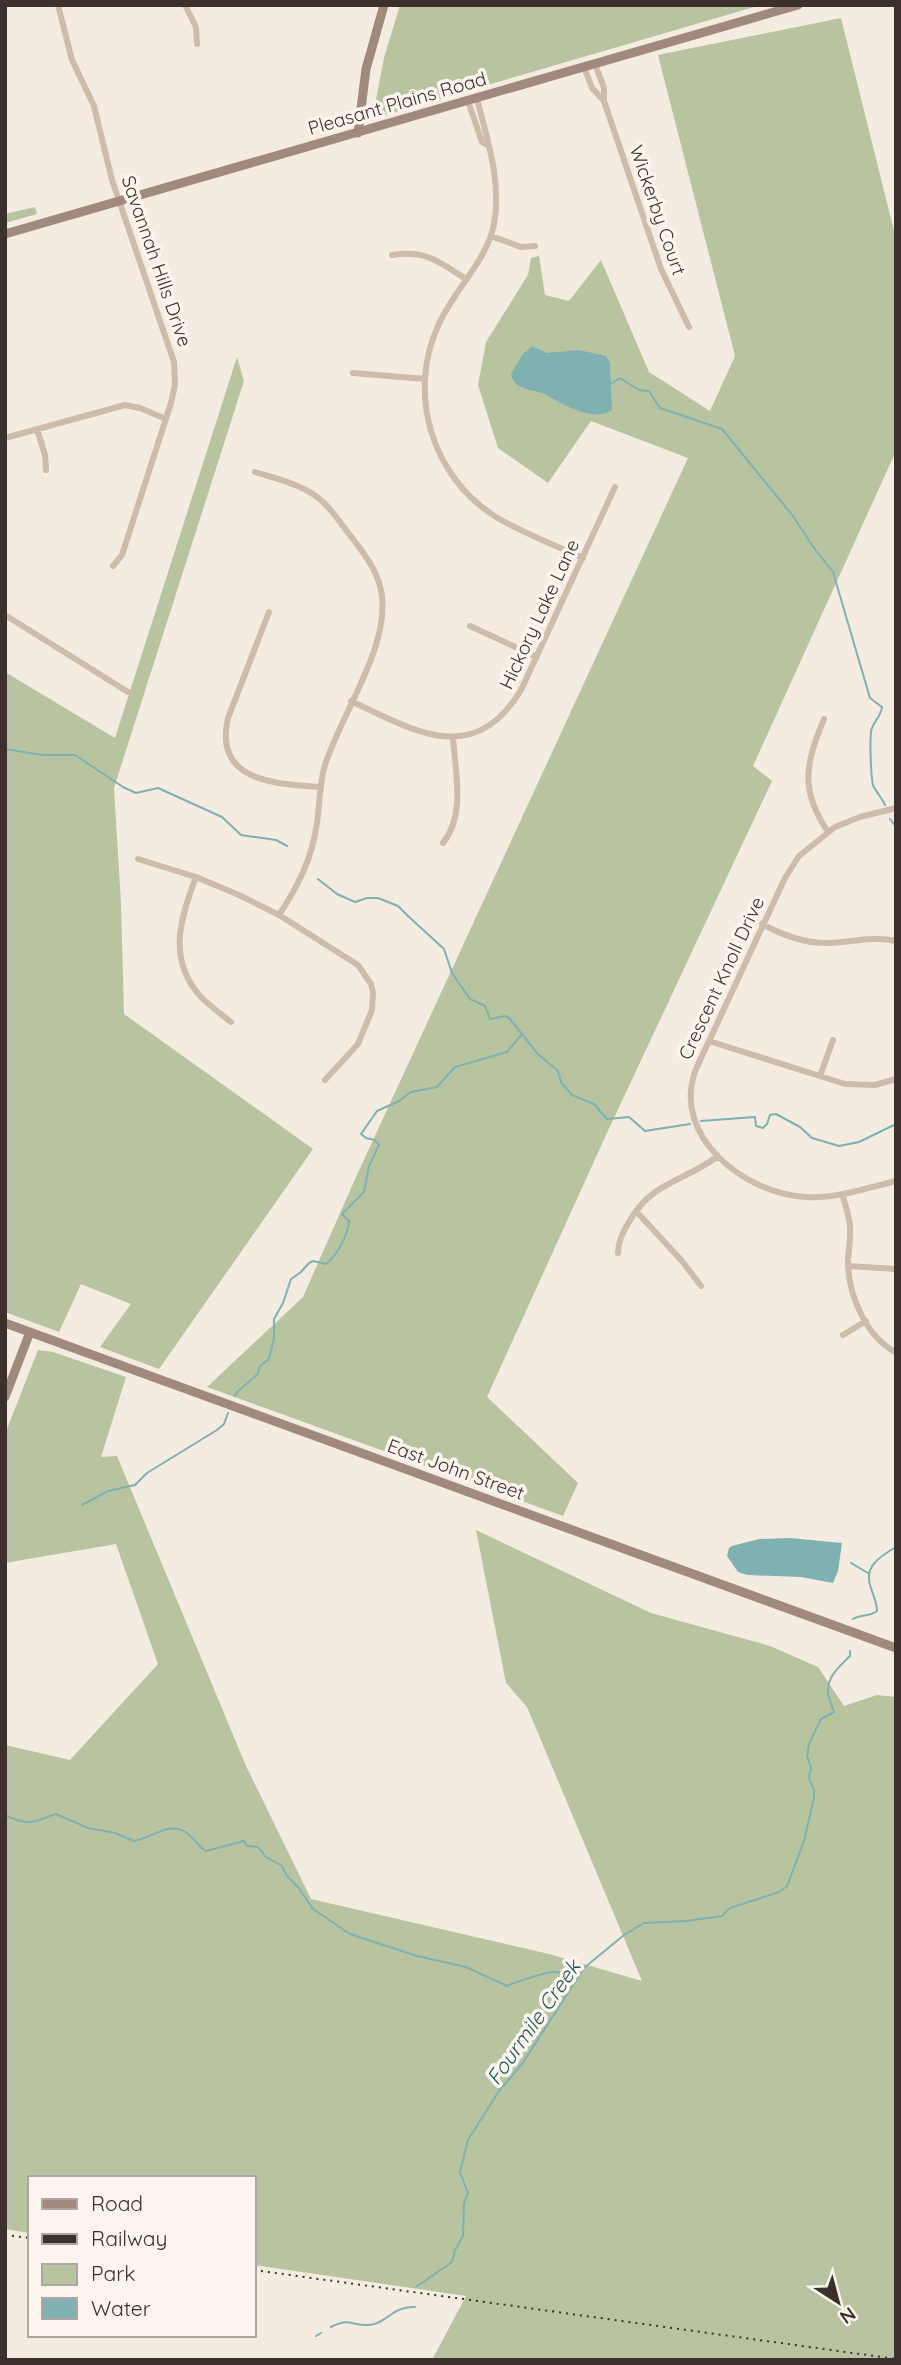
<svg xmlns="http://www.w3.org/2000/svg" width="901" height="2365" font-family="Quicksand,sans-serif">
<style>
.green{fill:#b8c4a0}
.water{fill:#7fb0b2}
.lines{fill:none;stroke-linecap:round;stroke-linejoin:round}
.stream{stroke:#7fb0b2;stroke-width:2}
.street{stroke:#cdbbac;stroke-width:6}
.secondary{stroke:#a18a7d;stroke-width:9}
.rail{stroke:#3b302b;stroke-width:2;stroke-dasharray:2 5;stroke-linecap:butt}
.labels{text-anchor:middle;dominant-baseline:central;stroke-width:7;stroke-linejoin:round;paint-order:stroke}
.street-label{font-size:19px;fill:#3b302b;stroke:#fbf5ee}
.water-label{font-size:21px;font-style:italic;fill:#1f5a5e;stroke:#fbf5ee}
</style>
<rect width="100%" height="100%" fill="#f4ebe1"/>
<!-- green -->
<path class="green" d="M 400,5 L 761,5 L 382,116 L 374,110 L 384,58 Z
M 841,18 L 896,239 L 896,451 L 753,766 L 772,781 L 606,1135 L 487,1397 L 578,1483 L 563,1516 L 207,1387 L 303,1297 L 356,1177 L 688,458 L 591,421 L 548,483 L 498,448 L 478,385 L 486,342 L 528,275 L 531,258 L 539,256 L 545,295 L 569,301 L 601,260 L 649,372 L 710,411 L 735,356 L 658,55 Z
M 35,207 L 37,214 L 5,223 L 5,214 Z
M 237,357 L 244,381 L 114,788 L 121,904 L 124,1014 L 313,1149 L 159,1369 L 100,1347 L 131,1304 L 81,1284 L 59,1332 L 5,1312 L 5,672 L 115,738 Z
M 38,1350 L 53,1352 L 126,1377 L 101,1457 L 117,1456 L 246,1766 L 311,1899 L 549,1954 L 642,1981 L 527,1707 L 506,1683 L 476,1530 L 651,1613 L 770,1646 L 818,1667 L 844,1706 L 877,1695 L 896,1697 L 896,2360 L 432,2360 L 466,2296 L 254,2265 L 254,2178 L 30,2178 L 30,2233 L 5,2229 L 5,1745 L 70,1760 L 158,1664 L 116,1544 L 5,1563 L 5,1434 Z"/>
<!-- water -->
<path class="water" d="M 532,346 L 547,353 L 579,350 L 606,356 L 610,363 L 612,410 C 594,423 562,404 546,395 C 533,388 515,392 511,374 L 523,354 Z
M 790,1538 L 842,1543 L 838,1571 L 833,1583 L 801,1577 L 747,1575 L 738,1572 L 727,1556 L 729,1548 L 732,1546 L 759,1539 Z"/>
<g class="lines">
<!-- stream -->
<path class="stream" d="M 612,383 L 620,378 L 639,390 L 649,391 L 660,408 L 722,429 L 793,516 L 814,548 L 833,572 L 870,698 L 882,707 C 881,716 875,720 872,728 C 869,735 871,777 873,785 C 876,792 882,798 885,805
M 5,749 L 42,755 L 75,755 L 123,787 L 136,793 L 158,788 L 222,817 L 241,835 L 276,840 L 287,846
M 890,819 L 896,827
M 318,879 L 337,894 L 355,902 L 367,898 L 378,898 L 398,906 L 408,916 L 444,949 L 452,973 L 470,999 L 485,1006 L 490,1019 L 505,1016 L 509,1018 L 538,1054 L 558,1071 L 561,1082 L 572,1095 L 594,1104 L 607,1119 L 629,1117 L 645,1131 L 690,1124
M 701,1121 L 755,1117 L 756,1126 L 763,1128 L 767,1124 L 770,1115 L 776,1114 L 800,1127 L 812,1138 L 839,1146 L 859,1142 L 896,1124
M 235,1396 L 237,1392 L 258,1374 L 260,1366 L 269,1359 L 274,1338 L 274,1319 L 283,1303 L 291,1279 L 301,1272 L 309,1263 L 313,1261 L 326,1264 C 337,1256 348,1235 349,1221 L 342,1214 L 364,1192 L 369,1166 L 379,1145 L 375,1140 L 366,1138 L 361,1134 L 377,1111 L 399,1101 L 411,1092 L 437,1087 L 455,1067 L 507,1052 L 522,1034
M 82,1505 L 108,1491 L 135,1485 L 147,1473 L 217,1430 L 224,1424 L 228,1413
M 851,1563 L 868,1573
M 853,1619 C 861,1614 870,1617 877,1611 C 877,1602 873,1596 871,1588 C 863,1567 879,1557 896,1547
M 5,1815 C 30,1827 32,1822 56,1814 L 88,1828 L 115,1833 L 134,1841 C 149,1839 169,1822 184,1831 C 193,1836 197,1846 206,1851 L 244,1841 L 247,1846 L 258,1847 L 266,1857 L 282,1866 L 287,1876 L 298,1887 L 313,1909 L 350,1934 L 417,1956 L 466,1967 L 507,1986 C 512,1983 547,1972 553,1972 C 560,1972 569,1975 577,1975
M 416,2287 L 452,2262 L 455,2250 L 463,2236 L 464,2203 L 468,2193 L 460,2172 L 468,2140 L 499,2091 L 522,2064 L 584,1968 L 624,1935 L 644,1923 L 686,1921 L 722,1916 L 730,1908 L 779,1892 L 787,1886 L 804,1841 L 814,1798 L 814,1790 L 809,1778 L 811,1768 L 807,1756 L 809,1744 L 821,1719 L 834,1712 C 833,1708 831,1705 830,1701 C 822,1680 838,1668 850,1656 L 850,1651
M 331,2327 C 351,2317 351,2326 369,2325 C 388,2323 392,2306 415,2307
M 316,2336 L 321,2333"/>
<!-- street -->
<path class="street" d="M 58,5 L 72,60 L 94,106 L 112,180 L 174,362 L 175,385 L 171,403 L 122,555 L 113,566
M 185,5 L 196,27 L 197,44
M 595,64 L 604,88 L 604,101 L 661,269 L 689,327
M 584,67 L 592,88 L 604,101
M 477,99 C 487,138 502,183 494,224 C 487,261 453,291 438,326 C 407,394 432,477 496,517 C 523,533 554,545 583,558
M 468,101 L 482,142 L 489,146
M 491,236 L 521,247 L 535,246
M 392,255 C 426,250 438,261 466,279
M 353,373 L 425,379
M 37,429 L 45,455 L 46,470
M 5,438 L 125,405 L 140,408 L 166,419
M 255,472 C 277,479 305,485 323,502 C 334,512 343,527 353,539 C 364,554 377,570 381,590 C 392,644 342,712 325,765 C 319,784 320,804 317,823 C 312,859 298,886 279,915
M 269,612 L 228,718 C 213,782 276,784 321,787
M 5,615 L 128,692
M 470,626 L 537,657
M 351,701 C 414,731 474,768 521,690 L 615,487
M 824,719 C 806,763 799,789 828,832
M 896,808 L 860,817 L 835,827 L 799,856 L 785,878 L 696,1069 C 670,1136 745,1194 806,1197 C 836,1199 866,1188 896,1181
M 443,843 C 466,815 455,771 453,737
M 138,859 L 196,877 L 239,895 L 279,915 L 358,965 L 371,984 L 373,993 L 372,1010 L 358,1044 L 325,1080
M 196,877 C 180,919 167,960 201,997 C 210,1006 221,1014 231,1022
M 762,924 C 784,936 806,944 830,943 C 853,942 873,936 896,941
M 709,1041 L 845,1084 L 875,1085 L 896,1079
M 820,1076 L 833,1040
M 842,1194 C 845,1204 849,1215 850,1226 C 851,1239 848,1251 848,1264 C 849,1296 866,1336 895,1352
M 636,1211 L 682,1261 L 701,1286
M 618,1253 C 618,1241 623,1232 629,1222 C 652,1181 684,1182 718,1156
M 848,1266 L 896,1269
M 843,1335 L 866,1321"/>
<!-- secondary -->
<path class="secondary" d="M 358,133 L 366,69 L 384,5
M 5,234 L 798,5
M 5,1323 L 896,1648
M 5,1397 L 30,1332"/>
<!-- rail -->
<path class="rail" d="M 5,2235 L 30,2238
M 254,2270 L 896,2359"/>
</g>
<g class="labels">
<!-- street labels -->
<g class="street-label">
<text transform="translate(397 103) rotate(-16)">Pleasant Plains Road</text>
<text transform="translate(658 210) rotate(71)">Wickerby Court</text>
<text transform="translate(157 261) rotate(71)">Savannah Hills Drive</text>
<text transform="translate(539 614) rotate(-65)">Hickory Lake Lane</text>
<text transform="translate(721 978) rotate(-65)">Crescent Knoll Drive</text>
<text transform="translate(456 1469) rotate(20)">East John Street</text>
</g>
<!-- water labels -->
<g class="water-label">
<text transform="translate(533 2022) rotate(-55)">Fourmile Creek</text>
</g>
</g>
<!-- border -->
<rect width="901" height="2365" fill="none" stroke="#3b302b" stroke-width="14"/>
<!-- legend -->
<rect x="28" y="2176" width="228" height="161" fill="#fbf5ee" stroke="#aea6a0" stroke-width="2"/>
<rect x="42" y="2199" width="35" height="10" fill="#a18a7d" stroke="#aea6a0" stroke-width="2"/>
<text x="91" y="2211" font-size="21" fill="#3b302b">Road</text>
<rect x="42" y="2234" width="35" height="10" fill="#3b302b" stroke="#aea6a0" stroke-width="2"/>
<text x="91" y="2246" font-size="21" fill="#3b302b">Railway</text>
<rect x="42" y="2264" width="35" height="21" fill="#b8c4a0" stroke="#aea6a0" stroke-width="2"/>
<text x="91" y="2281" font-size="21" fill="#3b302b">Park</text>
<rect x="42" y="2298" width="35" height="21" fill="#7fb0b2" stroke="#aea6a0" stroke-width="2"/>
<text x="91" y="2316" font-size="21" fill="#3b302b">Water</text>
<!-- north arrow -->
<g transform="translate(838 2302) rotate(144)" stroke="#fbf5ee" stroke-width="5" paint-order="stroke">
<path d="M0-5L12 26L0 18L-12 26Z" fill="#3b302b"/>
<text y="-10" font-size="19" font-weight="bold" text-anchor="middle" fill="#3b302b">N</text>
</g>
</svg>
